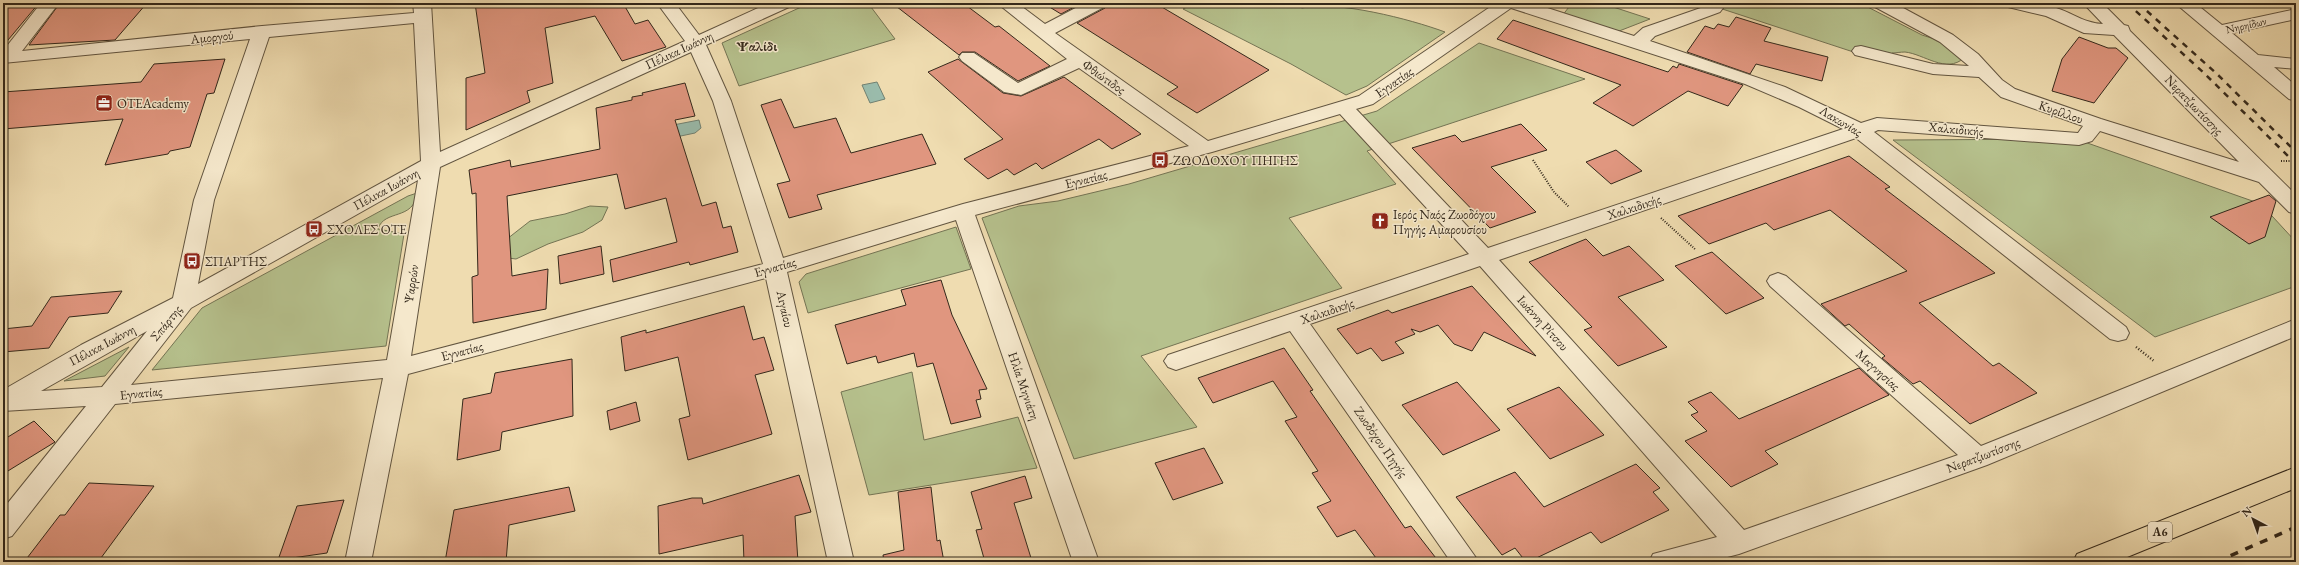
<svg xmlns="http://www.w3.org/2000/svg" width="2299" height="565" font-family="'EB Garamond',serif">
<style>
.green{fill:#b6c18d;stroke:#747454}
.water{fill:#9abcac;stroke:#718172}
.building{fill:#e0967f;stroke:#33281b}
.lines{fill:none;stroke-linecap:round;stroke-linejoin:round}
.minor-casing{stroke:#625540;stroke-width:2}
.highway-casing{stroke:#33281b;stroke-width:2}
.path-far1{stroke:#33281b;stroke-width:2;stroke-dasharray:1 1.5;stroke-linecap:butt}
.path{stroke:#33281b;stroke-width:2.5;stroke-dasharray:1 2;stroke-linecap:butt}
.minor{fill:#f5e8cc;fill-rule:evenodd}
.highway{fill:#efdcb0;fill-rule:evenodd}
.rail-far1{stroke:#33281b;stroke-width:2.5;stroke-dasharray:6 6;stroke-linecap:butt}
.rail{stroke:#33281b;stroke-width:3.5;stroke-dasharray:8 8;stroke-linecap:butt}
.path-bridge{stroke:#33281b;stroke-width:2;stroke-dasharray:1 1.5;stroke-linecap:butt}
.labels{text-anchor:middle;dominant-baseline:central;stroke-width:3;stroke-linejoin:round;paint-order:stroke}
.far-street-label{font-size:11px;fill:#33281b;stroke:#f5e8cc}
.shield{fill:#f5e8cc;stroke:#6d6250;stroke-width:1}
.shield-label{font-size:12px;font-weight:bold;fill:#33281b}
.street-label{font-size:13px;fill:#33281b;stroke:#f5e8cc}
.poi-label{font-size:13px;fill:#33281b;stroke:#f5e8cc;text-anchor:start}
.neighbourhood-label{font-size:14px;font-weight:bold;fill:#33281b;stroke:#f5e8cc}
</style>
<rect width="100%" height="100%" fill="#efdcb0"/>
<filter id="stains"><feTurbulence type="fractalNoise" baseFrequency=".005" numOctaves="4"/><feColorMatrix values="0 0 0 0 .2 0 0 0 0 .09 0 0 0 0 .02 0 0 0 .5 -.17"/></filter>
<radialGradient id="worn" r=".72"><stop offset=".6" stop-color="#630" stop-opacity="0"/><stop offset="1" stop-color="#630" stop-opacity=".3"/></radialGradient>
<!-- green -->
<path class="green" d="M 810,3 L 868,3 L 895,39 L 739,86 L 722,43 Z
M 1194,3 L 1293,3 L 1302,8 C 1336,0 1410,19 1445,32 L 1367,86 L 1346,95 L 1291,64 L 1183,9 Z
M 1572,3 L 1601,3 L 1650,19 L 1614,33 L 1562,16 Z
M 1704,3 L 1860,3 L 1922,35 L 1944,42 L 1964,58 C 1946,74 1924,54 1905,52 C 1900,52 1896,53 1892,53 L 1887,63 Z
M 1479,43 L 1585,79 L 1367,151 L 1396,184 L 1289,218 L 1342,288 L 1141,356 L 1197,427 L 1074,459 L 982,218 L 1019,206 L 1058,201 L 1129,184 L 1377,111 Z
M 2076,139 L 2261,204 L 2296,242 L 2296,286 L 2155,337 L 1893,140 Z
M 417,193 C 414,221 384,209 378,229 L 404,234 L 386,346 L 152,370 L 202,308 L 408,196 Z
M 590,206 L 608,207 L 602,220 L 583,232 L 548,244 L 516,259 L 500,257 L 498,246 L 530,221 L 565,214 Z
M 956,227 L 971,269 L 808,313 L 799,282 L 806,274 Z
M 129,347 L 105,376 L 64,381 Z
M 912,372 L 924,440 L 1018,417 L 1037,468 L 869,495 L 841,392 Z"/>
<!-- water -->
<path class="water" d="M 877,82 L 885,99 L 870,103 L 862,85 Z
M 699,120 L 701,128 L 695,133 L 676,137 L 668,126 Z"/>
<!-- building -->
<path class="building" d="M 3,3 L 39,3 L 3,46 Z
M 60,3 L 147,3 L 115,40 L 29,45 Z
M 475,3 L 623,3 L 635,24 L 648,20 L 666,47 L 622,61 L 595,16 L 545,28 L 553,83 L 527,91 L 530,102 L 466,130 L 466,78 L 485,73 Z
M 892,3 L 963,3 L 995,27 L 999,26 L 1050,66 L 1018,81 L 975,52 L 962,52 L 959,55 Z
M 1043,3 L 1082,3 L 1061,14 Z
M 1108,3 L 1155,3 L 1269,70 L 1197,113 L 1167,94 L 1178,87 L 1077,23 L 1105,8 Z
M 1736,17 L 1771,28 L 1764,41 L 1828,57 L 1822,81 L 1756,64 L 1750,74 L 1687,52 L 1705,26 L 1714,29 L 1718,24 L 1729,27 Z
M 1513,20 L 1668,72 L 1673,66 L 1677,68 L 1679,64 L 1743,85 L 1728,106 L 1688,91 L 1633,126 L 1593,103 L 1621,85 L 1497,39 Z
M 2079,37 L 2108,48 L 2116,48 L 2128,58 L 2094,103 L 2052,91 L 2062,59 Z
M 225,59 L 214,93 L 207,94 L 190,147 L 170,151 L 168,154 L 105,165 L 123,119 L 3,129 L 3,92 L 141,82 L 154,64 Z
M 958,59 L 1003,93 L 1021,96 L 1064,77 L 1141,134 L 1112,149 L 1099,139 L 1042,169 L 1036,163 L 1014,175 L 1007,169 L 988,179 L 964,159 L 1003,139 L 928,72 Z
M 685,83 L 695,116 L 675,120 L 702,206 L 716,202 L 723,228 L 731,226 L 738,252 L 690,265 L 689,262 L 613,282 L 610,260 L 677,242 L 666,198 L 625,209 L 617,174 L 507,196 L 512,276 L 548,269 L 546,309 L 473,323 L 472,277 L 478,275 L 476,193 L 472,194 L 469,170 L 510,160 L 511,167 L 600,149 L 596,108 L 632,100 L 632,97 L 643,95 L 642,93 Z
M 781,99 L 794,128 L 836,118 L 851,153 L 922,134 L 936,164 L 817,195 L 822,209 L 789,218 L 777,184 L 790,181 L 761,105 Z
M 1521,124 L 1547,150 L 1491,167 L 1536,212 L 1490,228 L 1412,148 L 1455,135 L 1462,142 Z
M 1616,150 L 1642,171 L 1611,184 L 1586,162 Z
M 1849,156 L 1890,187 L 1885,189 L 1995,273 L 1919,303 L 1993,366 L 1999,363 L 2037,393 L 1970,424 L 1920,381 L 1913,384 L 1882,358 L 1885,356 L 1849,324 L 1845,326 L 1821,304 L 1907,271 L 1830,210 L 1774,230 L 1766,223 L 1709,244 L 1678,216 Z
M 2269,195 L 2276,201 L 2265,237 L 2249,244 L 2210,217 Z
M 1586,239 L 1603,256 L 1629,246 L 1664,280 L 1618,297 L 1667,347 L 1618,366 L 1584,330 L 1592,327 L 1529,262 Z
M 601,246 L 604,274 L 560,284 L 558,256 Z
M 1712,252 L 1764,298 L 1726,314 L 1675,266 Z
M 941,280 L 952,315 L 987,389 L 979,390 L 981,399 L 976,400 L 981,417 L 951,424 L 933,363 L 917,367 L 914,353 L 878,363 L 876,356 L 847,364 L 835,325 L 906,305 L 901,290 Z
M 1472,286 L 1536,356 L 1484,332 L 1472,351 L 1454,344 L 1438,325 L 1420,332 L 1411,329 L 1415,334 L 1395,342 L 1404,353 L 1382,361 L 1371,348 L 1357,354 L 1337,329 L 1388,310 L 1392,313 Z
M 122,291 L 108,313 L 69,317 L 49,348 L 3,352 L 3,329 L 32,326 L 51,297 Z
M 744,306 L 753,340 L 764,337 L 774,370 L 755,375 L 772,434 L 688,460 L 679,419 L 690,416 L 678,357 L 625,371 L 621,337 L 646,330 L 646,333 Z
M 1284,348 L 1313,390 L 1310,391 L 1405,528 L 1411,526 L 1439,562 L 1379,562 L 1355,530 L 1337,537 L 1317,507 L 1331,501 L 1312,473 L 1318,471 L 1285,421 L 1297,417 L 1273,381 L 1213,403 L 1198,378 Z
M 572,359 L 573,416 L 502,432 L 500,450 L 457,460 L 463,399 L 491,393 L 495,373 Z
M 1859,368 L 1889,395 L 1765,451 L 1778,464 L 1731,487 L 1685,441 L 1707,431 L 1691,415 L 1698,412 L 1688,402 L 1711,392 L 1739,419 Z
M 1457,382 L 1500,430 L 1443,455 L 1402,405 Z
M 1559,387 L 1604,435 L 1550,459 L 1507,409 Z
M 636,402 L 640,421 L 610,430 L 607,411 Z
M 34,421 L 55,442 L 3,474 L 3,440 Z
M 1204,448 L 1223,483 L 1173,500 L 1155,463 Z
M 1636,464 L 1660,488 L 1653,492 L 1669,510 L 1601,543 L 1591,532 L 1528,562 L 1526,562 L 1515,548 L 1502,555 L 1456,497 L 1515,472 L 1544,507 Z
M 799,475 L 811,512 L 795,516 L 798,562 L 744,562 L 743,535 L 659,554 L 658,506 L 692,498 L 702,498 L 703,504 Z
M 1025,476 L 1032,498 L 1014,503 L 1031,558 L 1017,562 L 985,562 L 976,530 L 982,529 L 971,492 Z
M 89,483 L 154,486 L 98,562 L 24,562 L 60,515 L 65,515 Z
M 569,487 L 575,511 L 509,525 L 506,562 L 445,562 L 454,510 Z
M 931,487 L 937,541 L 940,540 L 944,562 L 884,562 L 883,555 L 904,550 L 898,492 Z
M 344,500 L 327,553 L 278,560 L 297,506 Z"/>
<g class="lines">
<defs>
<path id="minor" d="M 41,3 L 59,3 L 22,51 L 262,26 L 414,13 L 413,3 L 431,3 L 440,152 L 685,41 L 657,3 L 675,3 L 699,35 L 769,3 L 792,3 L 789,7 L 706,45 L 731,101 L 783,258 L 963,204 L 1189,146 L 1079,68 L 1021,95 L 1004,92 L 962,61 L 959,57 L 962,53 L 974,53 L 1018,83 L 1067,59 L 997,3 L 1017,3 L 1045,24 L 1085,3 L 1107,3 L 1104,7 L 1055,33 L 1208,141 L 1359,96 L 1496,3 L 1532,3 L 1634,36 L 1643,28 L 1715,3 L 1720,4 L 1723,8 L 1720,12 L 1655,36 L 1650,41 L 1785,87 L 1861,123 L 1877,118 L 2078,133 L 2083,126 L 2001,97 L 1979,77 L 1933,74 L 1855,55 L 1852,51 L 1855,47 L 1861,46 L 1933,64 L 1969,66 L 1940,42 L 1875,7 L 1872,3 L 1894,3 L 1953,35 L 1978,54 L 2002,80 L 2015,89 L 2101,119 L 2239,162 L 2114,35 L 2084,33 L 2046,16 L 2008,7 L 2005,3 C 2024,3 2041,2 2059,9 C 2074,14 2087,24 2103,24 L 2083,3 L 2102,3 L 2124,25 L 2128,26 L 2130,31 L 2296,195 L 2296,214 L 2289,212 L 2259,182 L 2100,131 L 2092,141 L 2079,145 L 1878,130 L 1874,132 L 2126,327 L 2129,333 L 2126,339 L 2118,341 L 2110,339 L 1856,138 L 1499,260 L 1744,530 L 1958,455 L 1770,286 L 1767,281 L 1770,276 L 1778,273 L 1786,276 L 1981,446 L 2296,319 L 2296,336 L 1987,465 L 1739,554 L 1708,562 L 1649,562 L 1653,554 L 1717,537 L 1480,266 L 1310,324 L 1479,562 L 1451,562 L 1290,331 L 1176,370 L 1168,367 L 1164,361 L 1168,355 L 1469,254 L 1340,114 L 1212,152 L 975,215 L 1099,562 L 1073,562 L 956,220 L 787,272 L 854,562 L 828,562 L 766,278 L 408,374 L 371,562 L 345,562 L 383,378 L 115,404 L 12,536 L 3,539 L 3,509 L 86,406 L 3,411 L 3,390 L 81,345 L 173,298 L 194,200 L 250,39 L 3,63 L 3,51 ZM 1511,8 L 1745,84 L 1799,107 L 1843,129 L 1488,248 L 1356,109 L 1373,104 ZM 414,23 L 421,161 L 198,284 L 214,200 L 269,37 ZM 691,52 L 713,101 L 763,264 L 411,356 L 440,167 ZM 418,180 L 387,360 L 131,385 L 191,308 ZM 147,331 L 102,387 L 41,391 Z
M 2175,3 L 2195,3 L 2222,25 L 2296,9 L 2296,19 L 2232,33 L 2258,55 L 2296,59 L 2296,69 L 2274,67 L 2296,86 L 2296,101 L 2289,99 Z"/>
<path id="highway" d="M 2296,467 L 2296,488 L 2115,562 L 2073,562 L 2077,554 Z"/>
</defs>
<!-- minor casing -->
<use href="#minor" class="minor-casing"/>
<!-- highway casing -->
<use href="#highway" class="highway-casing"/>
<!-- path-far1 -->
<path class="path-far1" d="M 1533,160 L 1554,192 L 1569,207
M 1661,218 L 1696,250"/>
<!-- path -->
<path class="path" d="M 2136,347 L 2154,361"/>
<!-- minor -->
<use href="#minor" class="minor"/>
<!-- highway -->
<use href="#highway" class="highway"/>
<!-- rail-far1 -->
<path class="rail-far1" d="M 2127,3 L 2204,73 L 2296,164
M 2138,3 L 2217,74 L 2296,152"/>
<!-- rail -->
<path class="rail" d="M 2216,562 L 2296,527"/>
<!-- path-bridge -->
<path class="path-bridge" d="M 2281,161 L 2296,161"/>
</g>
<!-- icons -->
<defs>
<symbol id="office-square" viewBox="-11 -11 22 22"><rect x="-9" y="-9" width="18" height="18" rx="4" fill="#8f2418" stroke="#f5e8cc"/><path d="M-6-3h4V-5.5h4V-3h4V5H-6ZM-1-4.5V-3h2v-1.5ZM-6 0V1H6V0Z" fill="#fff"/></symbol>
<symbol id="bus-square" viewBox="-11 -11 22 22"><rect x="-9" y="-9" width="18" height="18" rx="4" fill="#8f2418" stroke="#f5e8cc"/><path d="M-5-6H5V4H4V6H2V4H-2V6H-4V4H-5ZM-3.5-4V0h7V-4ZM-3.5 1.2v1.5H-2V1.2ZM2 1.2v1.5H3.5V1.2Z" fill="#fff"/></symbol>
<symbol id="church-square" viewBox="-11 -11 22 22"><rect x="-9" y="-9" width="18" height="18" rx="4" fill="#8f2418" stroke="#f5e8cc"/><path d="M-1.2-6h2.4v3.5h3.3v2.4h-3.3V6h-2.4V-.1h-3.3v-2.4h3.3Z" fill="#fff"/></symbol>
</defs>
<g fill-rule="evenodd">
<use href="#office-square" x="94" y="93" width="20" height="20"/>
<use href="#bus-square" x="1150" y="150" width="20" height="20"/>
<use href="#church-square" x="1370" y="211" width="20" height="20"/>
<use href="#bus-square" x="304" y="219" width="20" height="20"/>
<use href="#bus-square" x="182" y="251" width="20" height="20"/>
</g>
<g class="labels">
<!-- far-street labels -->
<g class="far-street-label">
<text transform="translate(2246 25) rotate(-13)">Νηρηίδων</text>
</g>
<!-- shield labels -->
<rect class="shield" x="2148" y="522" width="24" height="20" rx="3"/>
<g class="shield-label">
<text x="2160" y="532">Α6</text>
</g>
<!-- street labels -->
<g class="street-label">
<text transform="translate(212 37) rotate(-6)">Αμοργού</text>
<text transform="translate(679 50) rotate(-25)">Πέλικα Ιωάννη</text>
<text transform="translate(1104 77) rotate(35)">Φθιώτιδος</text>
<text transform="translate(1394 82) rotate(-35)">Εγνατίας</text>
<text transform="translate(2194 105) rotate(46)">Νερατζιωτίσσης</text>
<text transform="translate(2061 112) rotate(19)">Κυρίλλου</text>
<text transform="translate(1841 121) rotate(31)">Λακωνίας</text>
<text transform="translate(1956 129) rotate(5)">Χαλκιδικής</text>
<text transform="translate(1086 179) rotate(-14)">Εγνατίας</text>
<text transform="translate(386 189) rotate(-29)">Πέλικα Ιωάννη</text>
<text transform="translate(1634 207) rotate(-18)">Χαλκιδικής</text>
<text transform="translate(775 267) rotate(-16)">Εγνατίας</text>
<text transform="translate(411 284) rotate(-81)">Ψαρρών</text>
<text transform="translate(785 309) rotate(77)">Αιγαίου</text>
<text transform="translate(1327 311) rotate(-19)">Χαλκιδικής</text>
<text transform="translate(166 323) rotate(-51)">Σπάρτης</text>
<text transform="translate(1543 323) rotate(48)">Ιωάννη Ρίτσου</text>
<text transform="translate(102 345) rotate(-28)">Πέλικα Ιωάννη</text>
<text transform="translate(462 351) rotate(-15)">Εγνατίας</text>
<text transform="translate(1878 370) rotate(42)">Μαγνησίας</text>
<text transform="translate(1024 386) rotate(71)">Ηλία Μηνιάτη</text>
<text transform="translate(141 393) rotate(-6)">Εγνατίας</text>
<text transform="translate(1381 442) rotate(55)">Ζωοδόχου Πηγής</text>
<text transform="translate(1983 455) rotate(-21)">Νερατζιωτίσσης</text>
</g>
<!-- poi labels -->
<g class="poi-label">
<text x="117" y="103">OTEAcademy</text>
<text x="1173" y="160">ΖΩΟΔΟΧΟΥ ΠΗΓΗΣ</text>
<text x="1393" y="214">Ιερός Ναός Ζωοδόχου<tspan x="1393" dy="15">Πηγής Αμαρουσίου</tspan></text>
<text x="327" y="229">ΣΧΟΛΕΣ ΟΤΕ</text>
<text x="205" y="261">ΣΠΑΡΤΗΣ</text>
</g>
<!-- neighbourhood labels -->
<g class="neighbourhood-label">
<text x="757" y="46">Ψαλίδι</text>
</g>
</g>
<!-- margin -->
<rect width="2299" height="565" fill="none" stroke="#efdcb0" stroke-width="16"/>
<rect x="4" y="4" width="2291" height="557" fill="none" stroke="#33281b" stroke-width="2"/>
<rect x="8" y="8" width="2283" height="549" fill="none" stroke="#33281b"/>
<!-- north arrow -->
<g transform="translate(2253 519) rotate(319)" stroke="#f5e8cc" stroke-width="3" paint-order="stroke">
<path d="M0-3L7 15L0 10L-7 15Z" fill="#33281b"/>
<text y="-6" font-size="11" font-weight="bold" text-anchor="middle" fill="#33281b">N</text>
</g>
<rect width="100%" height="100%" filter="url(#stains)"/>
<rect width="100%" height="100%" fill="url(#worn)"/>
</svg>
